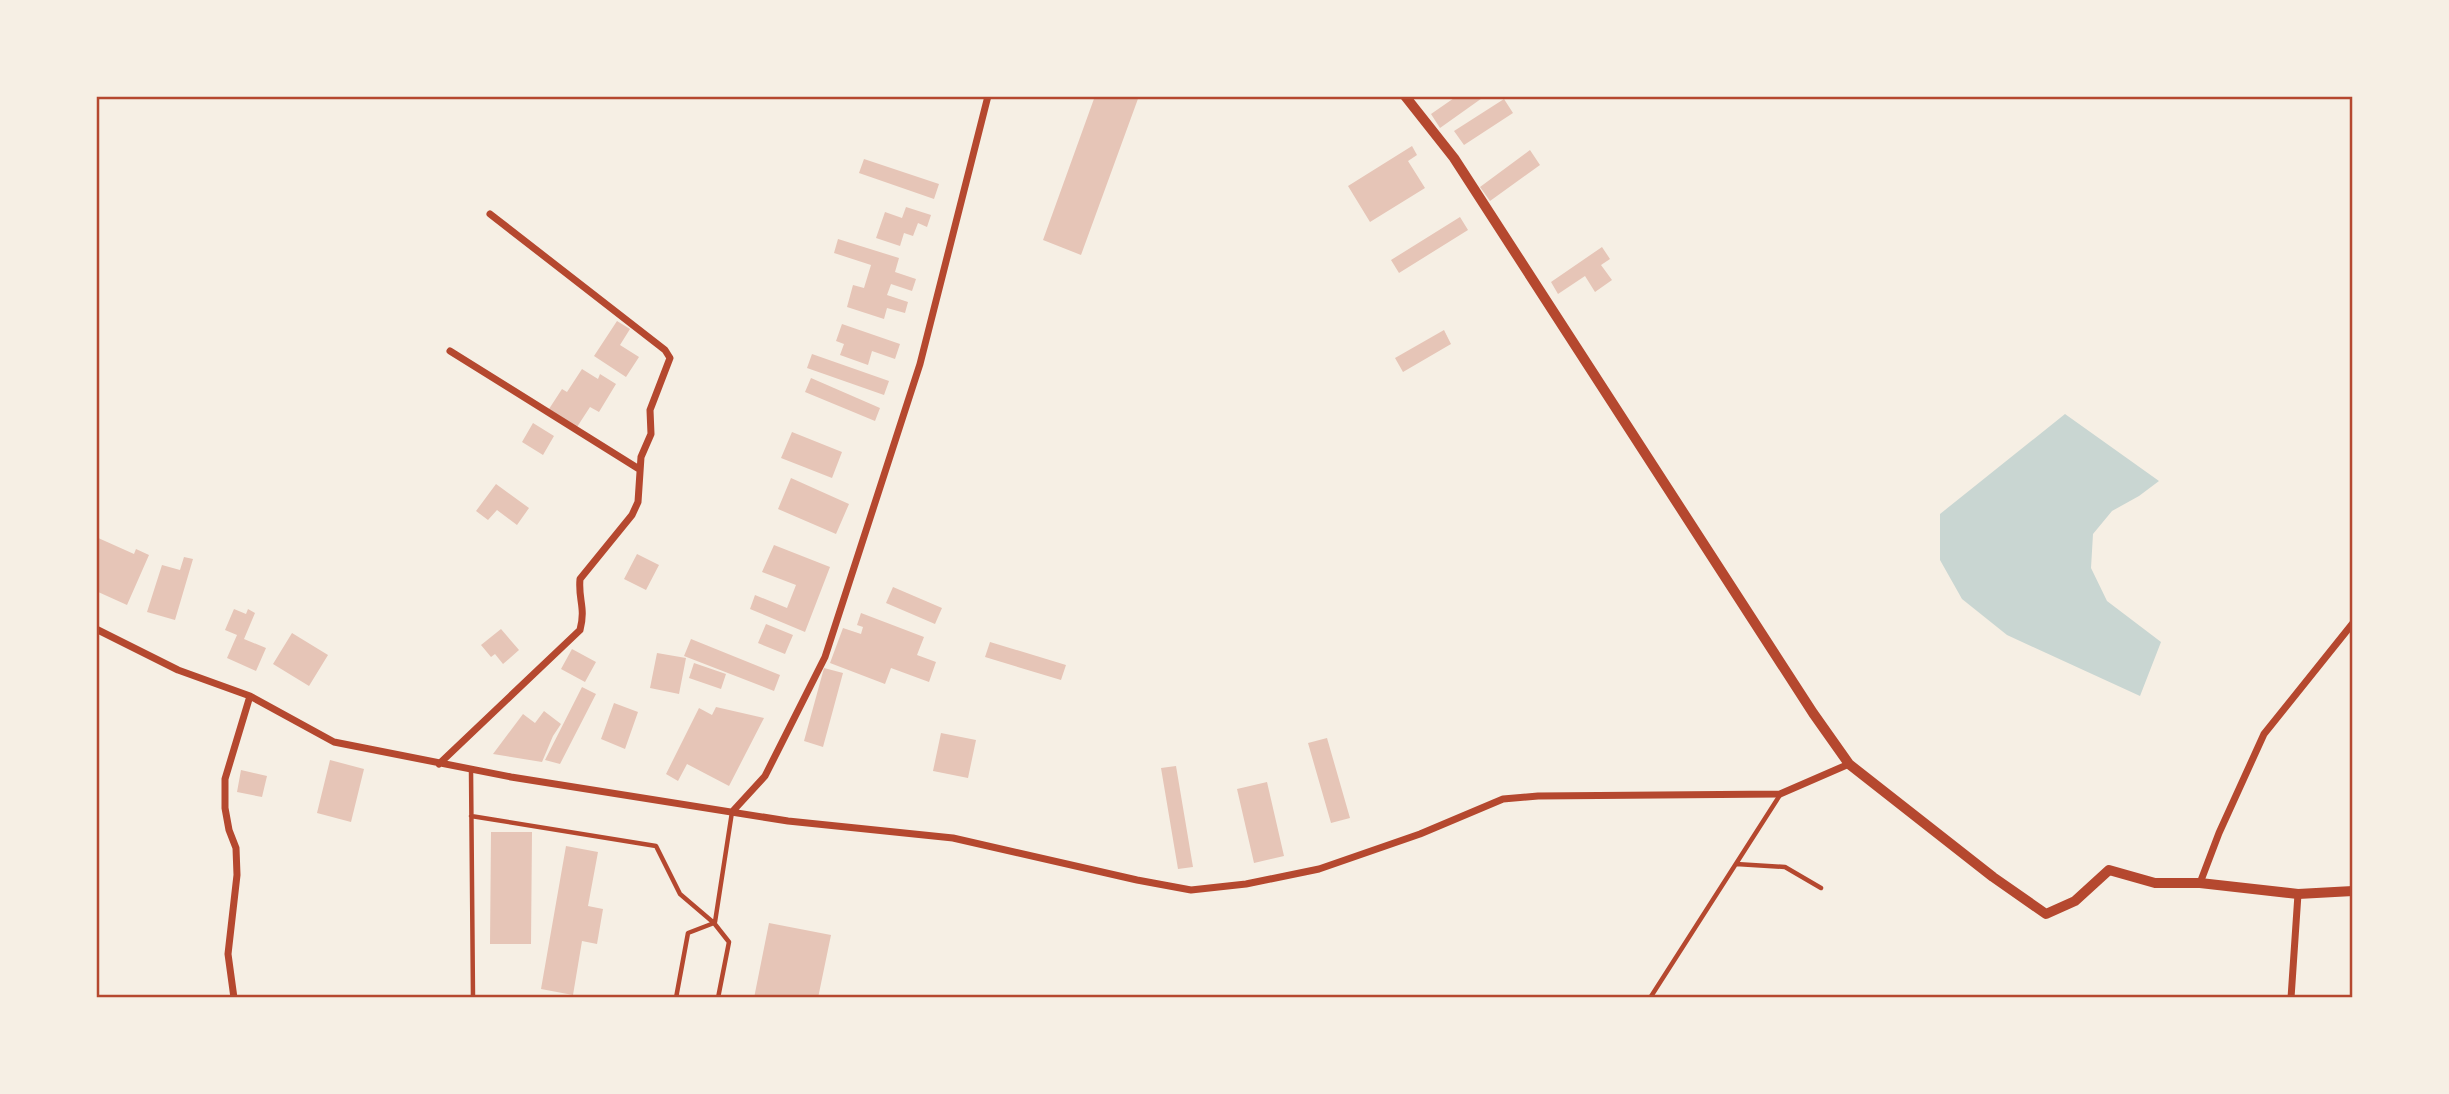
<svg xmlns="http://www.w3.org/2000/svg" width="2449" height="1094" font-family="'Asap Condensed',sans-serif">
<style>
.water{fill:#c9d6d2}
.building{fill:#e6c5b7}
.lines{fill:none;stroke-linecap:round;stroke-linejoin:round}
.service{stroke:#b5482f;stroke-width:4.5}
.minor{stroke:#b5482f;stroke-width:7}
.tertiary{stroke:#b5482f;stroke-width:10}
.neatline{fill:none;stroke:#b5482f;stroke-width:2.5}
</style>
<rect width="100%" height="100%" fill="#f6efe4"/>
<!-- water -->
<path class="water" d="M 2065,414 L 2159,481 L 2139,496 L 2112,511 L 2093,534 L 2091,568 L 2107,601 L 2161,642 L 2140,696 L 2007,635 L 1962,599 L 1940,560 L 1940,514 Z"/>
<!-- building -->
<path class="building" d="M 1095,96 L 1139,96 L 1081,255 L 1043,240 Z
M 1457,96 L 1485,96 L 1440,128 L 1431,114 Z
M 1504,99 L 1513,113 L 1464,145 L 1454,131 Z
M 1412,146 L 1417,155 L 1408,161 L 1425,188 L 1370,222 L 1348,186 Z
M 1530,150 L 1540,165 L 1490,201 L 1480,187 Z
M 864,159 L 939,184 L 934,199 L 859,173 Z
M 906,207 L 931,215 L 927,227 L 918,223 L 913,236 L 904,233 L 900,246 L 876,238 L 885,212 L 902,218 Z
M 1460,217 L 1468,230 L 1399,273 L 1391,260 Z
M 838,239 L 899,258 L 895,272 L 916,279 L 912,291 L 891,284 L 887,295 L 908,302 L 905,313 L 887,308 L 884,319 L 847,307 L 853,285 L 864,288 L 871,265 L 834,253 Z
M 1602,247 L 1610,259 L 1601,265 L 1612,280 L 1595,292 L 1585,276 L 1558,294 L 1551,282 Z
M 617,321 L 630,329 L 620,345 L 639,357 L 626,377 L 594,356 Z
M 842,324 L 900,344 L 895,359 L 872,351 L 868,365 L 840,355 L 844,344 L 836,341 Z
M 1444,330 L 1451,344 L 1403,372 L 1395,358 Z
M 812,354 L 889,381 L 884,395 L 807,368 Z
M 582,369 L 598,379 L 600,374 L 616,384 L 599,412 L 590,407 L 577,427 L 549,409 L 562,389 L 567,392 Z
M 811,378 L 880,408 L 875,421 L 805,392 Z
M 533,423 L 554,436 L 543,455 L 522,442 Z
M 792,432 L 842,452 L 832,478 L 781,458 Z
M 791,478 L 849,504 L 836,534 L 778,509 Z
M 496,484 L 529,508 L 517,525 L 497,510 L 488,520 L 476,511 Z
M 96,537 L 134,554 L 136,549 L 149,555 L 127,605 L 96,591 Z
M 774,545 L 830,567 L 805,632 L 750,609 L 755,595 L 787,608 L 796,585 L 762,572 Z
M 637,554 L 659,565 L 646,590 L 624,579 Z
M 184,557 L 193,559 L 175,620 L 147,612 L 162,565 L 180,570 Z
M 893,587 L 942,608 L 935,624 L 886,603 Z
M 234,609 L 246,614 L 248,609 L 255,613 L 244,639 L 266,648 L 256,671 L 227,658 L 237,635 L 225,630 Z
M 861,613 L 924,637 L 917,655 L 936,662 L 929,682 L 891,668 L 885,684 L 830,663 L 843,628 L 861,634 L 863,627 L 857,625 Z
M 766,624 L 793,635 L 785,654 L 758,643 Z
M 501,629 L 519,650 L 503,664 L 495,654 L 491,657 L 481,645 Z
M 292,633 L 328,655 L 309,686 L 273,664 Z
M 691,639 L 780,675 L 774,691 L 684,656 Z
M 990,642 L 1066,665 L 1061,680 L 985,657 Z
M 572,649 L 596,662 L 585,682 L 561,669 Z
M 657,653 L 686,658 L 679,694 L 650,688 Z
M 694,663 L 726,674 L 721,689 L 689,678 Z
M 824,668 L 843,673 L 823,747 L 804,741 Z
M 582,687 L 596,694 L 560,764 L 545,760 Z
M 614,703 L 638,712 L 625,749 L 601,739 Z
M 716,707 L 764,718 L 729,786 L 687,764 L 678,781 L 666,774 L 699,708 L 712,715 Z
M 544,711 L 561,724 L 553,736 L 542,762 L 493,754 L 523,714 L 535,723 Z
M 941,733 L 976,740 L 968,778 L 933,771 Z
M 1327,738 L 1350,818 L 1331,823 L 1308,743 Z
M 330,760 L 364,769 L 351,822 L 317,813 Z
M 1176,766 L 1193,867 L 1178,869 L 1161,768 Z
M 241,770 L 267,776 L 262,797 L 237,792 Z
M 1267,782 L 1284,856 L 1254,863 L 1237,789 Z
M 491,832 L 532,832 L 531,944 L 490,944 Z
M 566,846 L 598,852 L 588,906 L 603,909 L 597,944 L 582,941 L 573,995 L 541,989 Z
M 769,923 L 831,935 L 818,998 L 754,998 Z"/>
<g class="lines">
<!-- service -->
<path class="service" d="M 471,770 L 473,998
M 471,816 L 656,846 L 680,894 L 714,923
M 1736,864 L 1785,867 L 1821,888
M 715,922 L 732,812
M 676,998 L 688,933 L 714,923 L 729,942 L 718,998
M 1650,998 L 1780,795"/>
<!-- minor -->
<path class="minor" d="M 450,351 L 639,469
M 96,629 L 178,670 L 250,696 L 334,742 L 511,777 L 788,821 L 953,838 L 1137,880 L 1191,890 L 1246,884 L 1319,869 L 1420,834 L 1503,799 L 1538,796 L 1780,794 L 1849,764
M 439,764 L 580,630 C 586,607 578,600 580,579 L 632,515 L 638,502 L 641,457 L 651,434 L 650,410 L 670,358 L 665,350 L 656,343 L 490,214
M 732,812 L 765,776 L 825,657 L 920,364 L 988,96
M 2200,883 L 2219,833 L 2264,734 L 2353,623
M 234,998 L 228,954 L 237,875 L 236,848 L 229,830 L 225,808 L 225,779 L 250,696
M 2291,998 L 2298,894"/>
<!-- tertiary -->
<path class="tertiary" d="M 1405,96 L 1454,158 L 1813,713 L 1849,764 L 1993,877 L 2046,914 L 2075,901 L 2109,870 L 2155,883 L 2200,883 L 2298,894 L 2353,891"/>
</g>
<!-- border -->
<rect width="2449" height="1094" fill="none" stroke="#f6efe4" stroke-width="196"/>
<rect x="98" y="98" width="2253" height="898" class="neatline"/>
</svg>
